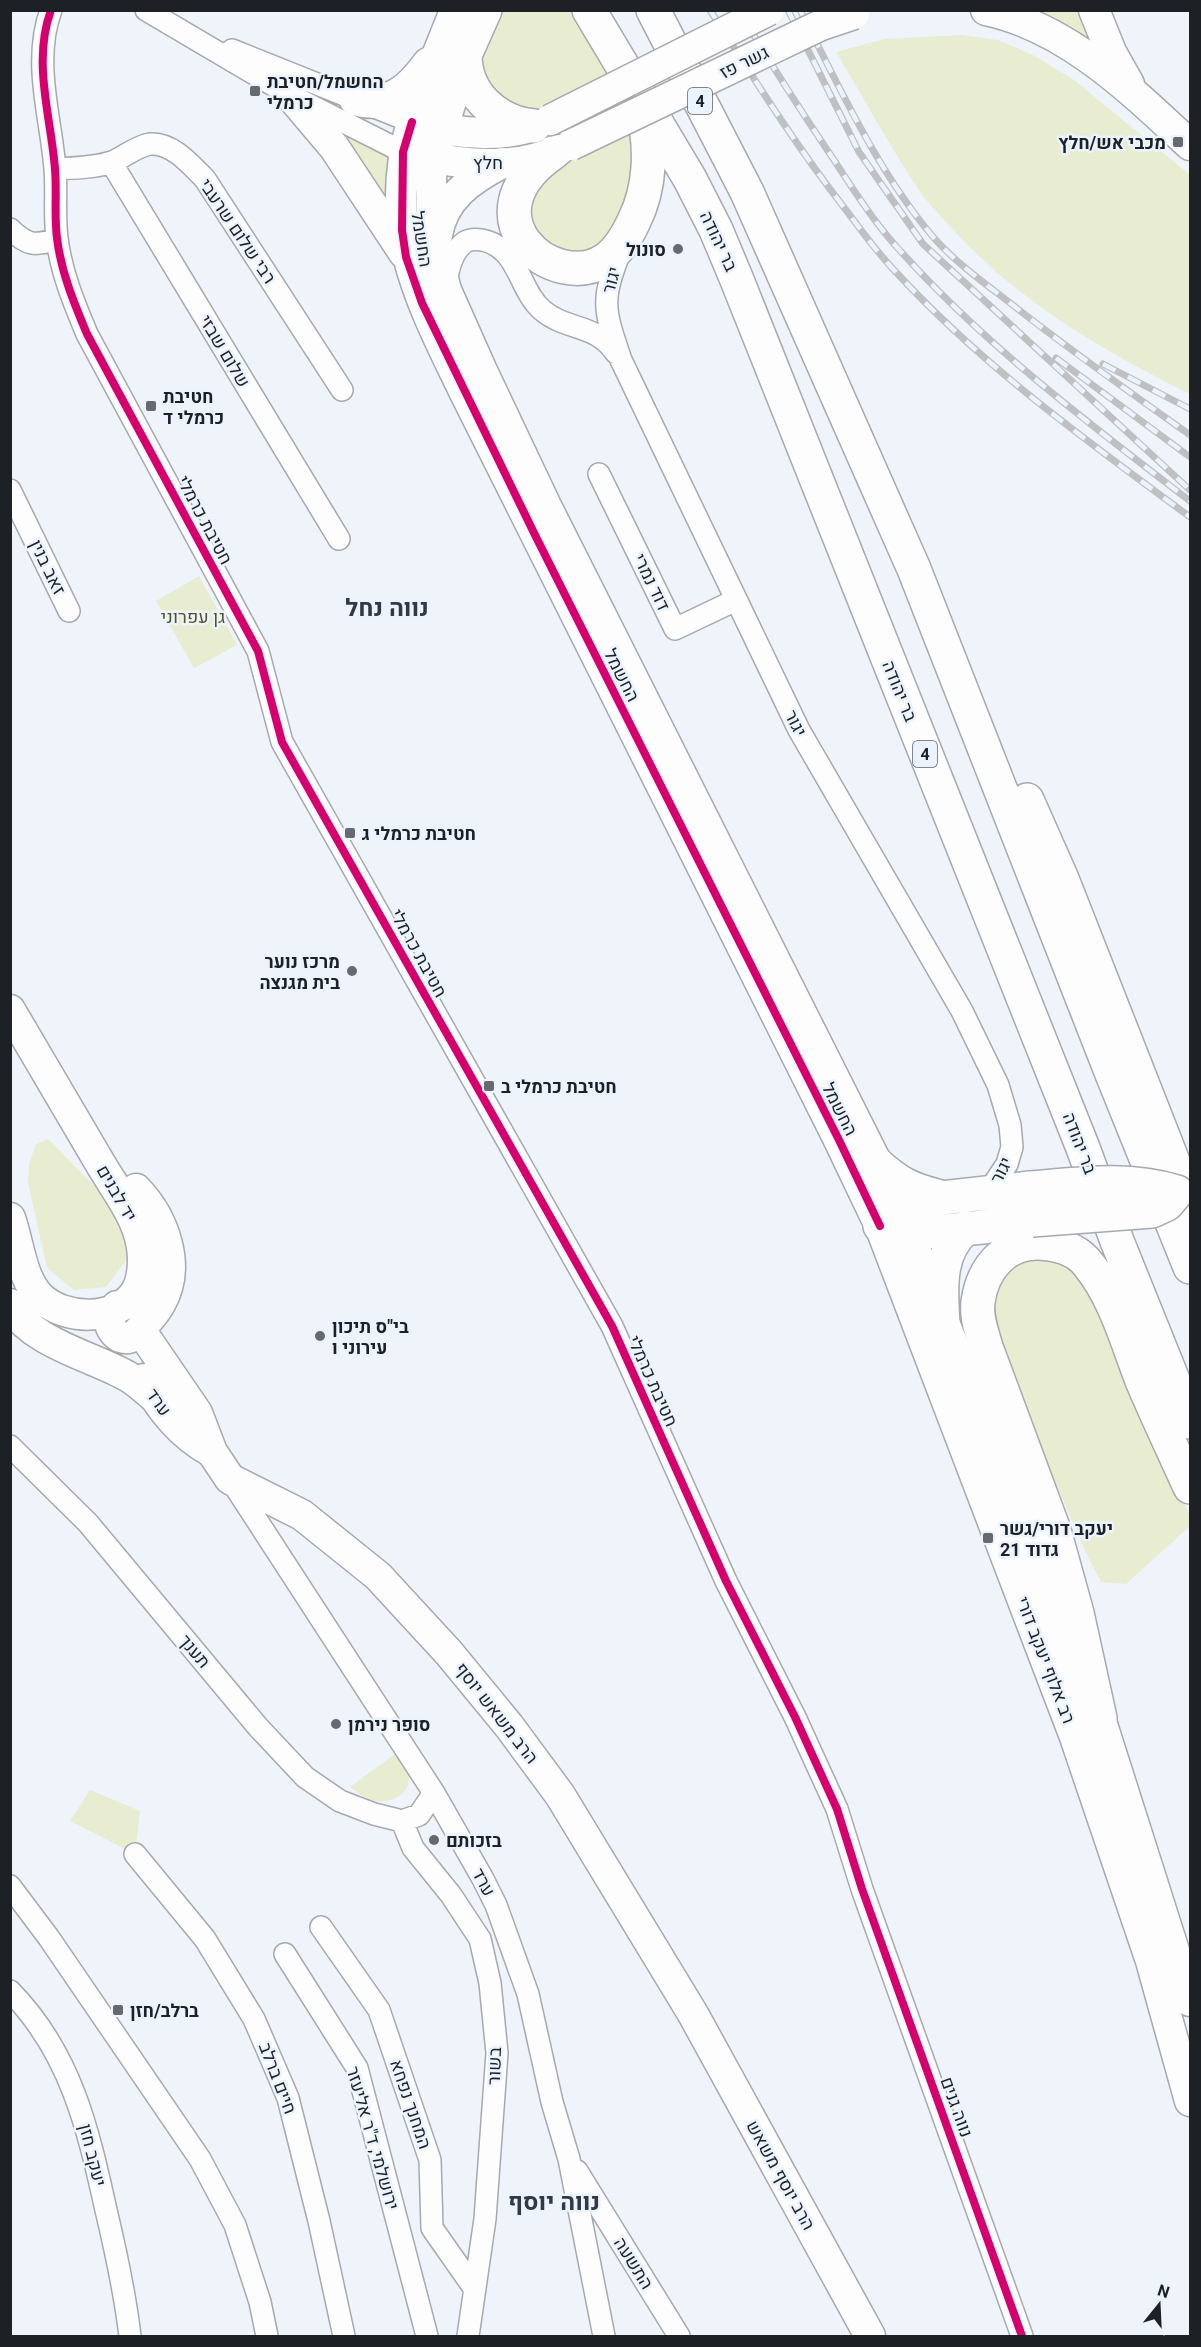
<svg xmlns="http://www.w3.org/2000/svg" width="1201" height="2347" font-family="Roboto,Heebo,sans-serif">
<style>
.green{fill:#e8ecd1}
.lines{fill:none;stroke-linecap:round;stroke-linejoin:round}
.street-casing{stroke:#a6a9ae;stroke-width:24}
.secondary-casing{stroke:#a6a9ae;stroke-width:33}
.highway-casing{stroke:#a6a9ae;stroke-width:36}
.street{stroke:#fdfdfe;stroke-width:21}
.secondary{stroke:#fdfdfe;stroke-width:30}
.highway{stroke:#fdfdfe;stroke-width:33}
.rail-casing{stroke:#bfc0c2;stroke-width:7}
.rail{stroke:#ebf3fe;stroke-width:4.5;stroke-dasharray:14;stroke-linecap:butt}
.secondary-bridge-casing{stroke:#a6a9ae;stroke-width:33;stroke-linecap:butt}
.highway-bridge-casing{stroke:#a6a9ae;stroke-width:36;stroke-linecap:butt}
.secondary-bridge{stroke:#fdfdfe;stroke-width:30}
.highway-bridge{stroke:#fdfdfe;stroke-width:33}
.cycleway-casing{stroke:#ebf3fe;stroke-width:11}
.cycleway{stroke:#d6006c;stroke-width:8}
.poi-dot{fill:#666a6f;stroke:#ebf3fe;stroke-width:2}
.labels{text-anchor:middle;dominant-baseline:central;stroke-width:5;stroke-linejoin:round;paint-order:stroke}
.shield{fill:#ebf3fe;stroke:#5b5f65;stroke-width:1.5}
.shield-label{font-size:16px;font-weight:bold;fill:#1d2024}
.street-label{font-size:18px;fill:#1d2024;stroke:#ebf3fe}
.poi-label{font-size:18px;font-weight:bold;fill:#1d2024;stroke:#ebf3fe;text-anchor:start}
.park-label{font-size:18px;fill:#54551c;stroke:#ebf3fe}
.district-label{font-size:24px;font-weight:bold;fill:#333841;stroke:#ebf3fe}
</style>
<rect width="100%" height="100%" fill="#eff4fa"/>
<!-- green -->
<path class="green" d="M 494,11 L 577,11 L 614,81 L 543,115 L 508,109 L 474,61 Z
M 1018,11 L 1087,11 L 1105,57 Z
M 962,35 L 998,40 L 1033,55 L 1074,80 L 1190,175 L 1190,394 C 1101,350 1014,299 947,223 C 938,213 928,203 920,192 C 890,147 864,98 836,52 L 885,39 Z
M 312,111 L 396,155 L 397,224 Z
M 629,131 L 637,152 L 621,232 L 579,257 L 534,240 L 528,194 L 546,169 Z
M 199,576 L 237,645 L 194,668 L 156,601 Z
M 48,1139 L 113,1205 L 134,1241 L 128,1258 L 106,1287 L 74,1290 L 47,1268 L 28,1183 L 29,1164 L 36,1144 Z
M 1011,1255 L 1078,1262 L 1190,1516 L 1190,1526 L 1126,1584 L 1101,1582 L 1086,1553 L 999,1352 L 987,1301 Z
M 395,1754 C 398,1759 405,1764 407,1770 C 417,1794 386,1808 367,1798 C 361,1796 356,1791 350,1787 Z
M 90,1790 L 140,1811 L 135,1854 L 70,1821 Z"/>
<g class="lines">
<defs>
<path id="street" d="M 51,10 C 32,62 51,117 55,169 C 57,192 54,215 57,238 C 61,272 74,303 87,334 L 258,651 L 282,742 L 612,1326 L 726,1581 L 795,1717 L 837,1809 L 862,1889 L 1022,2336
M 146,10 L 290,95 L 403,152
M 232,50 L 412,122
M 111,162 L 339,539
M 55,169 C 74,168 94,168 112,162 C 124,157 137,146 150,144 C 172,142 191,165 205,179 L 342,390
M 10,229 C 28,246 34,246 57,239
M 621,249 C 601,301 603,307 621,360 L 799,730 L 962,1011 L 998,1085 L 1010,1125 L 1012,1147 L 1007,1164 L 989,1191
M 446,283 C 448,269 452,251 465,242 C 470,239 476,239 482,240 C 519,247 518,289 542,310 C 566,331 596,323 616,353
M 599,474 L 675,629 L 736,600
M 10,490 L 69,611
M 10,1446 L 88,1523 L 258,1727 L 305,1777 L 340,1801 L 374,1814 L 402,1821
M 232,1482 L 434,1793 L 483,1879 L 496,1905 L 528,1994 L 552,2102 L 569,2159 L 604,2336
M 402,1821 L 413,1848 L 451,1895 L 480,1939 L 490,1983 L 497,2053 L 485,2219 L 468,2336
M 402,1821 L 419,1815 L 434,1793
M 135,1854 L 205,1939 L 254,2019 L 288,2098 L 319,2221 L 344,2336
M 10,1886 L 49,1938 L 200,2159 L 235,2225 L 260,2302 L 267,2336
M 321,1927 L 379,2010 L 430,2160 L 432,2228 L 474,2288
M 285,1954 L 357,2068 L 427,2336
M 10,1991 C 71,2053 88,2129 106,2210 C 116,2252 125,2294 130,2336
M 577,2171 L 679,2336"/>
<path id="secondary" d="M 986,10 C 1067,27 1132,91 1190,145
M 1094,10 L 1111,52 L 1129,84
M 290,95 L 334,147 L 404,253
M 536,125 C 496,139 452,133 412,122 C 381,228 419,298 464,391 L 839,1140 L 880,1226 L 1075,1737 L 1151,1961 L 1190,2101
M 440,130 L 431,175 L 432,226 L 435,247 L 446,290 L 482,371 L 546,506 L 897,1203 L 1100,1718 L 1190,2001
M 415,154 C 461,165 515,171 559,150
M 437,235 C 443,198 471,179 502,163
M 10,1010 C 40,1061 70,1112 100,1163 C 118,1194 142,1221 143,1258 C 143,1269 142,1283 135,1293 C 115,1322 65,1320 41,1298 C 21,1279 19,1243 10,1218
M 10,1304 C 30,1343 92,1356 127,1376 C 136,1381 145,1389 153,1396
M 117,1306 C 114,1310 111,1312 110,1318 C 109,1326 113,1333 120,1337 C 131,1341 137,1334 143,1326 C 149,1319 155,1313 160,1304 C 182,1266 164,1218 136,1189
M 141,1331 L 197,1413 L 212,1452 L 230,1479 L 302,1515 L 378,1576 L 449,1653 L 509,1726 L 560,1795 L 693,2014 L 870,2336
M 144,1379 C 161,1410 181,1435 212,1452"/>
<path id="highway" d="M 589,10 L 690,179 L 716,230 L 737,280 L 1083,1148 L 1117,1241 L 1190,1422
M 653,10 L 747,192 L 914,569 L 1112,1074 L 1190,1267
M 465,55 C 465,93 495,122 534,126
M 356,99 C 391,108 410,90 429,64
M 412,122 L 457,10
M 440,130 L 465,55 L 485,10
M 553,153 C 462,216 553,294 605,260 C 619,251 627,236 634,221 C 651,187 652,146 642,109
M 1027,800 L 1062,879 L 1176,1169 L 1177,1192 L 1190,1204
M 877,1164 C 898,1183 910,1189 937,1196
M 1030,1188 L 897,1203 L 880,1226 C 926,1239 985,1226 1032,1220
M 943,1324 C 941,1290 937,1252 966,1228
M 1100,1718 L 1077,1613 L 1054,1530 L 986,1347 C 982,1332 976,1318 978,1302 C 983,1265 1010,1237 1049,1244 C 1064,1246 1079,1252 1088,1264 C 1116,1298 1127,1343 1143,1383 C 1158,1418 1174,1452 1190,1487"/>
</defs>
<!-- street casing -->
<use href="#street" class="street-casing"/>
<!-- secondary casing -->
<use href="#secondary" class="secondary-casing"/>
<!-- highway casing -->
<use href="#highway" class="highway-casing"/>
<!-- street -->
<use href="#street" class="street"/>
<!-- secondary -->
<use href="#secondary" class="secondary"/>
<!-- highway -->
<use href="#highway" class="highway"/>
<defs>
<path id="rail" d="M 710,10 C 754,79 796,146 846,210 C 861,230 876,251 894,270 C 981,365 1087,441 1190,517
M 739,10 C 769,62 801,111 834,160 C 853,189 872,219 895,245 C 982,343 1087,422 1190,501
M 788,10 L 859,152 L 923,244 L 1190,490
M 800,10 C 840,88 877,171 934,238 C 957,264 987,285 1014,306 C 1071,351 1131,393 1190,435
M 1056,358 L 1190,457
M 1103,364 L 1190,409"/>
</defs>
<!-- rail casing -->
<use href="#rail" class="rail-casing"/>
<!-- rail -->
<use href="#rail" class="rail"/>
<defs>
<path id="secondary-bridge" d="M 550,120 L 769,10
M 571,145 L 821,25 L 854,14"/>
<path id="highway-bridge" d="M 1030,1188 C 1080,1184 1128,1177 1177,1192 L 1167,1204 L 1152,1211 L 1032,1220"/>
</defs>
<!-- secondary-bridge casing -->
<use href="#secondary-bridge" class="secondary-bridge-casing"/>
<!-- highway-bridge casing -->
<use href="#highway-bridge" class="highway-bridge-casing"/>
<!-- secondary-bridge -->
<use href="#secondary-bridge" class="secondary-bridge"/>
<!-- highway-bridge -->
<use href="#highway-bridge" class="highway-bridge"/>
<defs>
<path id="cycleway" d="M 51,10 C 32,62 51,117 55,169 C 57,192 54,215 57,238 C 61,272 74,303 87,334 L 258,651 L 282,742 L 612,1326 L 726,1581 L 795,1717 L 837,1809 L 862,1889 L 1022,2336
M 412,122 L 403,152 L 402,230 L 406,257 L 422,303 L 535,535 L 839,1140 L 880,1226"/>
</defs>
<!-- cycleway casing -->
<use href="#cycleway" class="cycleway-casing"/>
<!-- cycleway -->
<use href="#cycleway" class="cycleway"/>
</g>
<!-- markers -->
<g class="poi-dot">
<rect x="249" y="85" width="12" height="12" rx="3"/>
<rect x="1172" y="136" width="12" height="12" rx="3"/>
<circle cx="678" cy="249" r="6"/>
<rect x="145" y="400" width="12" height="12" rx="3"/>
<rect x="344" y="827" width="12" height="12" rx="3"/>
<circle cx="352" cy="971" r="6"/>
<rect x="483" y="1080" width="12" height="12" rx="3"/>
<circle cx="320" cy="1336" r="6"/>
<rect x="982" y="1532" width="12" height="12" rx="3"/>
<circle cx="336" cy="1724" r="6"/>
<circle cx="434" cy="1840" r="6"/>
<rect x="112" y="2004" width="12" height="12" rx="3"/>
</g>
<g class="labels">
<!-- shield labels -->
<g class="shield">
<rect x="688" y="88" width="24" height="26" rx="4.5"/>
<rect x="913" y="741" width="24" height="26" rx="4.5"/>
</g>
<g class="shield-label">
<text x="700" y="101">4</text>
<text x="925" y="754">4</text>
</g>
<!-- street labels -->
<g class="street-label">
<text transform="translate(744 62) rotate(-26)">גשר פז</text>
<text x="488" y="162">חלץ</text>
<text transform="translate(238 231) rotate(56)">רבי שלום שרעבי</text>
<text transform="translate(422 239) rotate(81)">החשמל</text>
<text transform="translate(719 241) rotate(65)">בר יהודה</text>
<text transform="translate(611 280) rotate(-75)">יגור</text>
<text transform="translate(225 351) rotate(59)">שלום שבזי</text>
<text transform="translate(205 520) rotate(62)">חטיבת כרמלי</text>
<text transform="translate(48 567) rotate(64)">זאב בנין</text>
<text transform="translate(652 582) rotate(64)">דוד נמרי</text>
<text transform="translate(622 675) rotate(63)">החשמל</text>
<text transform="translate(900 691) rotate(68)">בר יהודה</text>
<text transform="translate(796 723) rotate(63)">יגור</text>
<text transform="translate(419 953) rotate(61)">חטיבת כרמלי</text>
<text transform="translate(840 1109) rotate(63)">החשמל</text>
<text transform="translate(1080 1143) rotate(69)">בר יהודה</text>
<text transform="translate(1001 1170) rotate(-63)">יגור</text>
<text transform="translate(117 1193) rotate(60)">יד לבנים</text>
<text transform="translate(653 1381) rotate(66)">חטיבת כרמלי</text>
<text transform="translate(159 1402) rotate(55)">ערד</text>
<text transform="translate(195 1651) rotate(50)">תענך</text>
<text transform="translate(1046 1660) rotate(69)">רב אלוף יעקב דורי</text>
<text transform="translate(497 1713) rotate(52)">הרב משאש יוסף</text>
<text transform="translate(484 1882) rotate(62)">ערד</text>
<text transform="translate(494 2066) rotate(-88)">בשור</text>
<text transform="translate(278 2078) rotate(69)">חיים ברלב</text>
<text transform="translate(411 2104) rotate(71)">המחנך נפחא</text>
<text transform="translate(957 2107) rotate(70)">נווה גנים</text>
<text transform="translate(373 2138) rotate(74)">ירושלמי, ד"ר אליעזר</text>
<text transform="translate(93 2155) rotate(76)">יעקב חזן</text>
<text transform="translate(781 2175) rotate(61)">הרב יוסף משאש</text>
<text transform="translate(634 2263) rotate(58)">התשעה</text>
</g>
<!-- poi labels -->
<g class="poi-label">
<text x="267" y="81">החשמל/חטיבת<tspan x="267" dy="21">כרמלי</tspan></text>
<text x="1166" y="142" text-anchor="end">מכבי אש/חלץ</text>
<text x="666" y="249" text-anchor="end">סונול</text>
<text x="163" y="396">חטיבת<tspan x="163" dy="21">כרמלי ד</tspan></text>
<text x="362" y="833">חטיבת כרמלי ג</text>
<text x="340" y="961" text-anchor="end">מרכז נוער<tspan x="340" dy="21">בית מגנצה</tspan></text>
<text x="501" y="1086">חטיבת כרמלי ב</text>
<text x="332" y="1326">בי"ס תיכון<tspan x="332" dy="21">עירוני ו</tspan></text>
<text x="1000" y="1528">יעקב דורי/גשר<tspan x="1000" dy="21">גדוד 21</tspan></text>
<text x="348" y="1724">סופר נירמן</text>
<text x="446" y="1840">בזכותם</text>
<text x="130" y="2010">ברלב/חזן</text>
</g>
<!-- park labels -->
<g class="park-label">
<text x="193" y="616">גן עפרוני</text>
</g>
<!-- district labels -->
<g class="district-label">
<text x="387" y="608">נווה נחל</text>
<text x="554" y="2202">נווה יוסף</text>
</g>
</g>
<!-- border -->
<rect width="1201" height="2347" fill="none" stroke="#1d2024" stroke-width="24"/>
<!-- north arrow -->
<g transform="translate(1159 2305) rotate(18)" stroke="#ebf3fe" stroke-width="4.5" paint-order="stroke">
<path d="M0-4.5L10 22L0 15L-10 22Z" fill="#1d2024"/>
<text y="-9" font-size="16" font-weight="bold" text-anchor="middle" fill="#1d2024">N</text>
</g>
</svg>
